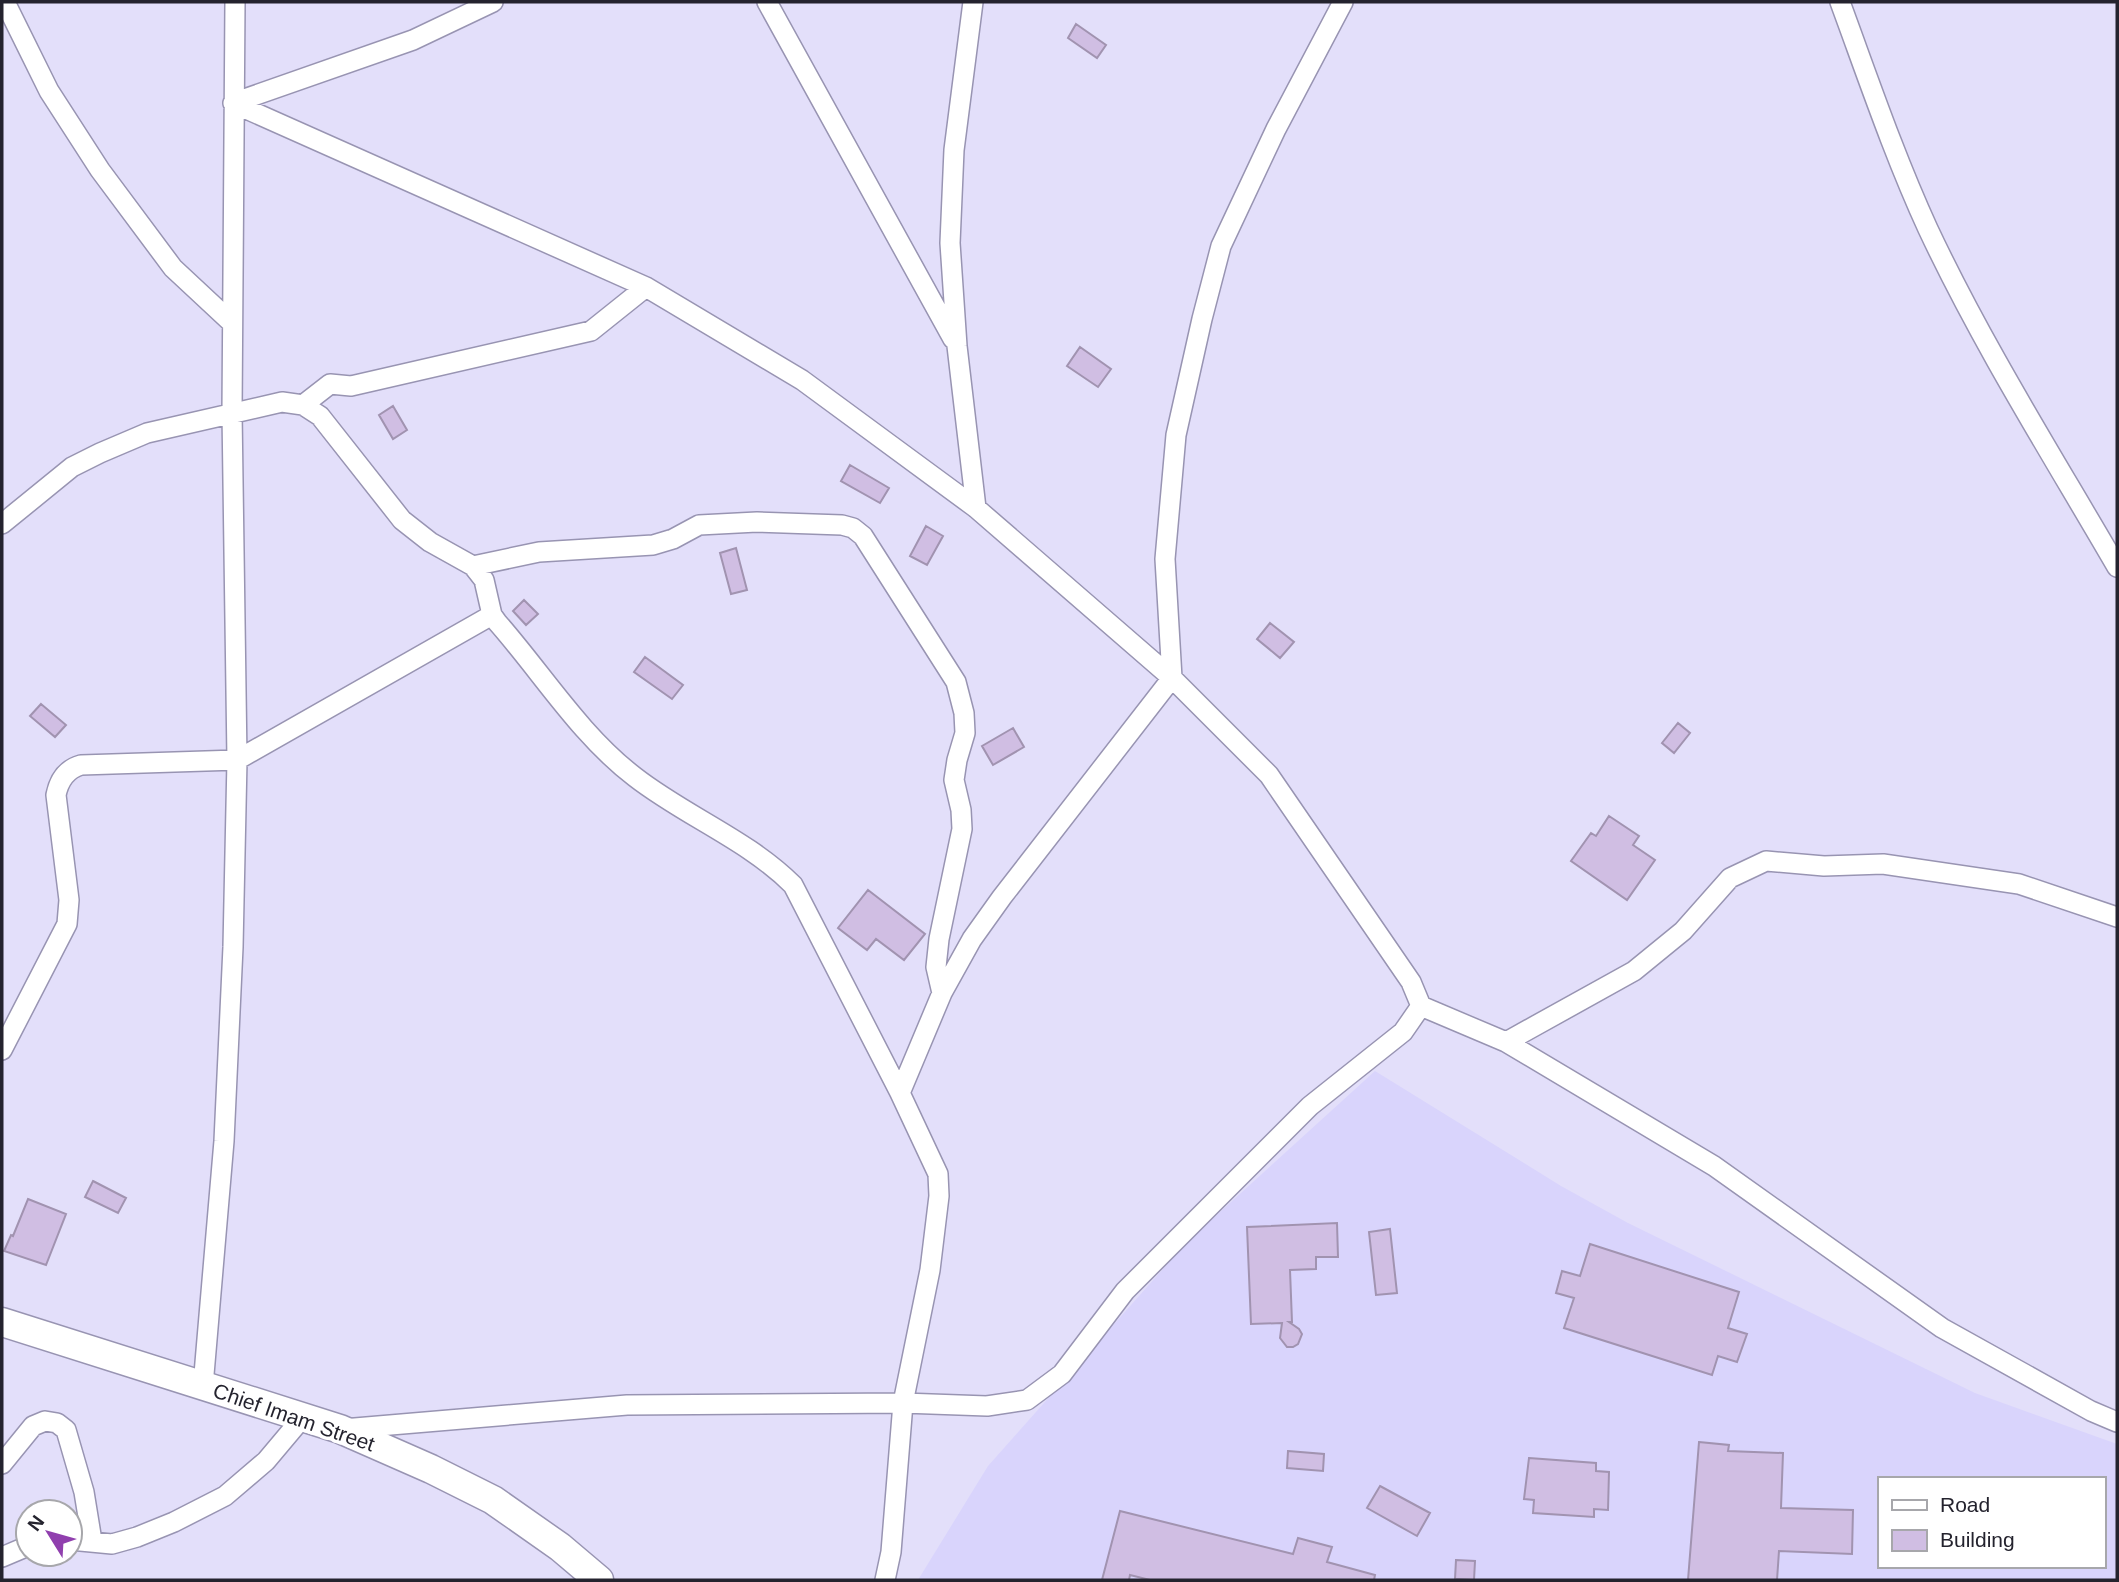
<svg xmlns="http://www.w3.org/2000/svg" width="2119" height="1582" font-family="Arial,sans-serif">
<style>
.built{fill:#d9d4fc;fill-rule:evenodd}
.building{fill:#d0bee3;stroke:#a193b0;stroke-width:2}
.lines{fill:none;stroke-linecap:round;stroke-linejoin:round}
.street-casing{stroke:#9894b2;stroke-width:22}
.secondary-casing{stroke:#9894b2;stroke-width:31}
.street{stroke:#fff;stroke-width:19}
.secondary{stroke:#fff;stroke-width:28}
.labels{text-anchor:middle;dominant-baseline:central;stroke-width:7;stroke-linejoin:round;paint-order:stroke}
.street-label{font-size:21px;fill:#24232e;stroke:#fff}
</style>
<rect width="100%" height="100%" fill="#e3dffa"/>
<!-- built -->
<path class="built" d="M 1375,1071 L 1561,1186 L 1628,1223 L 1975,1393 L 2117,1444 L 2117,1580 L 918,1580 L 988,1466 L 1187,1242 ZM 1879,1479 L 2103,1479 L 2103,1566 L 1879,1566 Z"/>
<!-- building -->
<path class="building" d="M 1076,24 L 1106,45 L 1097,58 L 1068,38 Z
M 1080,347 L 1111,369 L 1098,387 L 1067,366 Z
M 393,406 L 407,430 L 393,439 L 379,415 Z
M 850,465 L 889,488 L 880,503 L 841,481 Z
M 926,526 L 943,536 L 927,565 L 910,556 Z
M 736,548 L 747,590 L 731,594 L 720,553 Z
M 524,600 L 538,614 L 526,625 L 513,611 Z
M 1270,623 L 1294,642 L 1280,658 L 1257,639 Z
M 645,657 L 683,685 L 672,699 L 634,672 Z
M 41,704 L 66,725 L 55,737 L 30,716 Z
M 1678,723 L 1690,733 L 1674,753 L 1662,743 Z
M 1013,728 L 1024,747 L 993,765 L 982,746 Z
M 1609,816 L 1639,836 L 1633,845 L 1655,860 L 1627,900 L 1571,861 L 1591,833 L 1596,836 Z
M 868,890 L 925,934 L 904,960 L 876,939 L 867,950 L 838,928 Z
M 93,1181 L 126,1198 L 118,1213 L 85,1197 Z
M 28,1199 L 66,1214 L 46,1265 L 4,1251 L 11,1235 L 13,1236 Z
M 1337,1223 L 1338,1257 L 1316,1257 L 1316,1269 L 1290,1270 L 1292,1322 L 1289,1322 L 1299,1329 L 1302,1334 L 1298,1344 L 1293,1347 L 1287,1347 L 1280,1338 L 1282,1323 L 1251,1324 L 1247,1227 Z
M 1390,1229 L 1397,1293 L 1376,1295 L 1369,1232 Z
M 1590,1244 L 1739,1292 L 1728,1328 L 1747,1334 L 1737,1362 L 1718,1356 L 1712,1375 L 1564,1328 L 1574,1298 L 1556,1293 L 1562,1271 L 1580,1276 Z
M 1699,1442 L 1729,1445 L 1728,1451 L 1783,1453 L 1781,1508 L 1853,1510 L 1852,1554 L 1779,1551 L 1777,1580 L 1688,1580 Z
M 1288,1451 L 1324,1454 L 1323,1471 L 1287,1468 Z
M 1529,1458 L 1596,1463 L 1596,1471 L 1609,1472 L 1608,1510 L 1594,1509 L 1594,1517 L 1533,1513 L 1534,1500 L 1524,1499 Z
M 1380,1486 L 1430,1513 L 1417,1536 L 1367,1508 Z
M 1120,1511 L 1293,1554 L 1298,1538 L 1332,1547 L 1327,1562 L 1375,1575 L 1374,1580 L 1150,1580 L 1130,1575 L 1129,1580 L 1102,1580 Z
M 1456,1560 L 1475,1561 L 1474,1580 L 1455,1579 Z"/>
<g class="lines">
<defs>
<path id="street" d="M 5,2 L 49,91 L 100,170 L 173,268 L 232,323
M 767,2 L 953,339
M 973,2 L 954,150 L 950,243 L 957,346 L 976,508
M 1840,2 C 1868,78 1894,155 1928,229 C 1983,346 2052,455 2117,567
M 233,103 L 646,287 L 802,380 L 976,508 L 1172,678 L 1269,775 L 1411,982 L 1421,1006 L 1506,1042 L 1714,1166 L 1942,1328 L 2091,1411 L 2117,1422
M 233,103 L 413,40 L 493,2
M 303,405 L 330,384 L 351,386 L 591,331 L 646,287
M 2,524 L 72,467 L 100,453 L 147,433 L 282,402 L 303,405 L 320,416 L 402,520 L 430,542 L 473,566 L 484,580 L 492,615 L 497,622 C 542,673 580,735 635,777 C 685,816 748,840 793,885 L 900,1093 L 938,1174 L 939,1196 L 930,1270 L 903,1403 L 891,1552 L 885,1580
M 473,566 L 539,552 L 653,545 L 673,539 L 699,525 L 757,522 L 842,525 L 853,528 L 863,536 L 956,682 L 964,713 L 965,733 L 957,760 L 954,780 L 961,810 L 962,829 L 939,939 L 936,967 L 942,993
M 1506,1042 L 1634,971 L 1683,931 L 1730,878 L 1766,861 L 1824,866 L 1883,864 L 2019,884 L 2117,917
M 2,1050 L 67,924 L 69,900 L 56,795 C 59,780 67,769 81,765 L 237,760 L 492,615
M 900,1093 L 942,993 L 972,939 L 1002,897 L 1172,678 L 1165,559 L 1176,435 L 1202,319 L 1221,246 L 1276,129 L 1343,2
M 203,1386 L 224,1141 L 233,947 L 237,760 L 232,412 L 235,2
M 343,1429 L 627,1405 L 903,1403 L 987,1406 L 1027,1400 L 1062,1374 L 1125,1291 L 1310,1106 L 1403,1032 L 1421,1006
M 2,1464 L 33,1426 L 45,1421 L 57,1423 L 66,1430 L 84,1492 L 92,1541
M 70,1540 L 112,1544 L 137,1537 L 174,1522 L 225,1496 L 266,1461 L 303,1417
M 2,1557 L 28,1546"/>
<path id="secondary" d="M 2,1322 L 340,1429 L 431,1469 L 493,1500 L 560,1547 L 599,1580"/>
</defs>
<!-- street casing -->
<use href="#street" class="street-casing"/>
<!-- secondary casing -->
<use href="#secondary" class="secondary-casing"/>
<!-- street -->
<use href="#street" class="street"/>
<!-- secondary -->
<use href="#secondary" class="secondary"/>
</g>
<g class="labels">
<!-- street labels -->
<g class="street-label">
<text transform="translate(294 1417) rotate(19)">Chief Imam Street</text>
</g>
</g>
<!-- border -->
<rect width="2119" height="1582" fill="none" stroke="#24232e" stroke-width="7"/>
<!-- legend -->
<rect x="1878" y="1477" width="228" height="91" fill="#ffffff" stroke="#a7a7ab" stroke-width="2"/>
<rect x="1892" y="1500" width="35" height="10" fill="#ffffff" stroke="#a7a7ab" stroke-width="2"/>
<text x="1940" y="1512" font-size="21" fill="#24232e">Road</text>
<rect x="1892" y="1530" width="35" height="21" fill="#d0bee3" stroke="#a7a7ab" stroke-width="2"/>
<text x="1940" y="1547" font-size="21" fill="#24232e">Building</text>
<!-- north arrow -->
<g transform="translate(49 1533) rotate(307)"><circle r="33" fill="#ffffff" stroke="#a7a7ab" stroke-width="2"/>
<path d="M0-5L12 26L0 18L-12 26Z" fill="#903fae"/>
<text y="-10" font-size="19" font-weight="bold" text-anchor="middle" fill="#24232e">N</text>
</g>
</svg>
